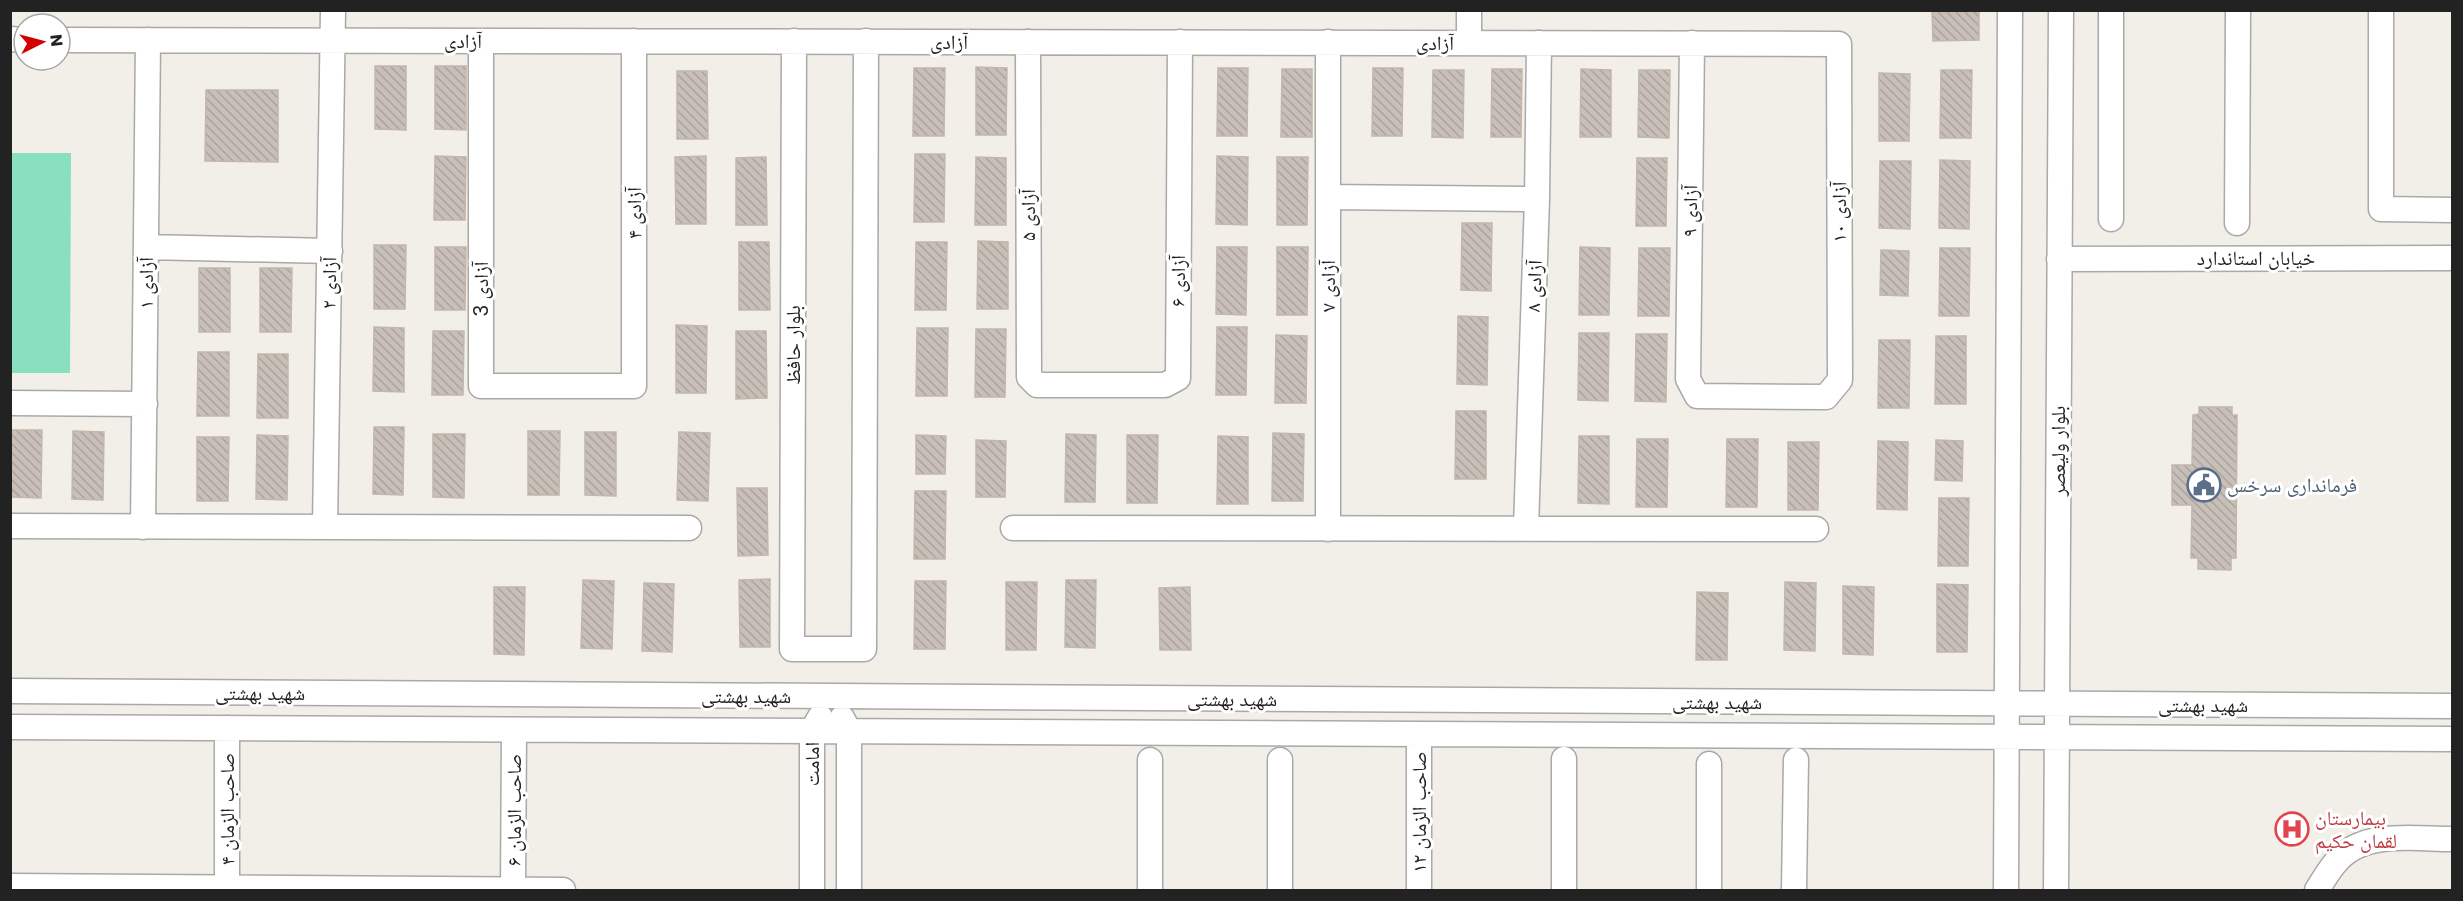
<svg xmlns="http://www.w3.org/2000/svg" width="2463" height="901" font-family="Poppins,'Noto Naskh Arabic',sans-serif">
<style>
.pitch{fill:#88e0be}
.building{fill:url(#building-back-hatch);stroke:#c4b6ab;stroke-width:1.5}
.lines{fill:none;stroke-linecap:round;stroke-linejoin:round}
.minor-casing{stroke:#a9a9a9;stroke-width:27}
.minor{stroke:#fff;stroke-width:24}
.labels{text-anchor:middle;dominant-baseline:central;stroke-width:6;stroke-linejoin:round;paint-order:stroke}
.street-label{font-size:20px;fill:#222;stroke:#fff}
.service-label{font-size:20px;fill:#4e5e75;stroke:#fff;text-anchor:start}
.health-label{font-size:20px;fill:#be3a42;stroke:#fff;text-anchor:start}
</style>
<defs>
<pattern id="building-back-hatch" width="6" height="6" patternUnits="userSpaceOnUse" patternTransform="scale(1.5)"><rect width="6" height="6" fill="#c7bfb8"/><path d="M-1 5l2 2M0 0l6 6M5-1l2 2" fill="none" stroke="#aba49e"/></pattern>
</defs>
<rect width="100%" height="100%" fill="#f2efe9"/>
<!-- pitch -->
<path class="pitch" d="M 11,153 L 71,153 L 70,373 L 11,373 Z"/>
<!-- building -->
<path class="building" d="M 1979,11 L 1979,40 L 1933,41 L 1932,12 Z
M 375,66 L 406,66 L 406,130 L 375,129 Z
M 435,66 L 466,66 L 466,130 L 435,129 Z
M 976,67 L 1007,68 L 1006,135 L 976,135 Z
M 914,68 L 945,68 L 944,136 L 913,136 Z
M 1218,68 L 1248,68 L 1247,136 L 1217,136 Z
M 1373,68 L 1403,68 L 1402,136 L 1372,136 Z
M 1282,69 L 1312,69 L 1312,137 L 1281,137 Z
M 1492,69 L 1522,69 L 1521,137 L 1491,137 Z
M 1581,69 L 1611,70 L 1611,137 L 1580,137 Z
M 1433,70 L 1464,70 L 1463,138 L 1432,137 Z
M 1639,70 L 1670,70 L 1669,138 L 1638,137 Z
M 1941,70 L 1972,70 L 1971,138 L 1940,138 Z
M 677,71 L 707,71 L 708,139 L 677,139 Z
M 1879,73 L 1910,74 L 1909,141 L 1879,141 Z
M 206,90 L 278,90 L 278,162 L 205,161 Z
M 915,154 L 945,154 L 944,222 L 914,222 Z
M 435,156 L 466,157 L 465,220 L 434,220 Z
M 706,156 L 706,224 L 676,224 L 675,157 Z
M 1217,156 L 1248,157 L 1247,225 L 1216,224 Z
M 766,157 L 767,225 L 736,225 L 736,158 Z
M 976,157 L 1006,158 L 1006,225 L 975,225 Z
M 1277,157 L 1308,157 L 1307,225 L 1277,225 Z
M 1637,158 L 1667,158 L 1666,226 L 1636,226 Z
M 1940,160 L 1970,161 L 1969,229 L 1939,228 Z
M 1880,161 L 1911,161 L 1910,229 L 1879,228 Z
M 1462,223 L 1492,223 L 1491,291 L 1461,290 Z
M 978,241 L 1008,242 L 1008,309 L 977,309 Z
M 739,242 L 769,242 L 770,310 L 739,310 Z
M 916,242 L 947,242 L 946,310 L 915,310 Z
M 374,245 L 406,245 L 405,309 L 374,309 Z
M 435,247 L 466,247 L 465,310 L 435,310 Z
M 1217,247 L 1247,247 L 1246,315 L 1216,314 Z
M 1277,247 L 1308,247 L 1307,315 L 1277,315 Z
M 1580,247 L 1610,248 L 1609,315 L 1579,315 Z
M 1639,248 L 1670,248 L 1669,316 L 1638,316 Z
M 1940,248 L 1970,248 L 1969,316 L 1939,316 Z
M 1881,250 L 1909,251 L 1908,296 L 1880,295 Z
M 199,268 L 230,268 L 230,332 L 199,332 Z
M 260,268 L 292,268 L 291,332 L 260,332 Z
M 1458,316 L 1488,317 L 1487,385 L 1457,384 Z
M 676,325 L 707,326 L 706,393 L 676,393 Z
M 374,327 L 404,328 L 404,392 L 373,391 Z
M 1217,327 L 1247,327 L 1246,395 L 1216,395 Z
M 917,328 L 948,328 L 947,396 L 916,396 Z
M 976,329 L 1006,329 L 1005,397 L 975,397 Z
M 433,331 L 464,331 L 463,395 L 432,395 Z
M 736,331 L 766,331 L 767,398 L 736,399 Z
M 1579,333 L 1609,333 L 1608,401 L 1578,400 Z
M 1636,334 L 1667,334 L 1666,402 L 1635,401 Z
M 1276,335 L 1307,336 L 1306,403 L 1275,403 Z
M 1936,336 L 1966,336 L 1966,404 L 1935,404 Z
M 1879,340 L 1910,340 L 1909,408 L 1878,408 Z
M 198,352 L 229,352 L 229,416 L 197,416 Z
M 258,354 L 288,354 L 288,418 L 257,418 Z
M 2199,407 L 2232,407 L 2232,415 L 2237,415 L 2236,558 L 2231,558 L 2231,570 L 2198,569 L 2198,558 L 2191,558 L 2192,505 L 2172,505 L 2172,465 L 2192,465 L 2193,415 L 2199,414 Z
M 1456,411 L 1486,411 L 1486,479 L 1455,479 Z
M 374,427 L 404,427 L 403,495 L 373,494 Z
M 11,430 L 42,430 L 41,498 L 11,497 Z
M 73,431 L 104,432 L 103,500 L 72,499 Z
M 528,431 L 560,431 L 559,495 L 528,495 Z
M 585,432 L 616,432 L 616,496 L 585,495 Z
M 679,432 L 710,433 L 708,501 L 677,500 Z
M 1273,433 L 1304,434 L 1303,501 L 1272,501 Z
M 433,434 L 465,434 L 464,498 L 433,497 Z
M 1066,434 L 1096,435 L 1095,502 L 1065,502 Z
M 257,435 L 288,436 L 287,500 L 256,499 Z
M 916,435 L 946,436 L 945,474 L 916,474 Z
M 1127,435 L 1158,435 L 1157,503 L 1127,503 Z
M 1218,436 L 1248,437 L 1248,504 L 1217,504 Z
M 1579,436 L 1609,436 L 1609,504 L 1578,503 Z
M 197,437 L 229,437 L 228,501 L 197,501 Z
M 1637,439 L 1668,439 L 1667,507 L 1636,507 Z
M 1727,439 L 1758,439 L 1757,507 L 1726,507 Z
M 976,440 L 1006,441 L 1005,497 L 976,497 Z
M 1936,440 L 1963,441 L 1962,481 L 1935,480 Z
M 1878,441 L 1908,442 L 1907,510 L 1877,509 Z
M 1788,442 L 1819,442 L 1818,510 L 1788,510 Z
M 737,488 L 767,488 L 768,555 L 738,556 Z
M 915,491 L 946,491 L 945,559 L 914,559 Z
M 1939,498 L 1969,498 L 1968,566 L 1938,566 Z
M 770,579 L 770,647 L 740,647 L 739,580 Z
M 583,580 L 614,581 L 612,649 L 581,648 Z
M 1066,580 L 1096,580 L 1095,648 L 1065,647 Z
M 915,581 L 946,581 L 945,649 L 914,649 Z
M 1006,582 L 1037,582 L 1036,650 L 1006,650 Z
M 1785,582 L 1816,583 L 1815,651 L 1784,650 Z
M 644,583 L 674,584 L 672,652 L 642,651 Z
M 1937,584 L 1968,585 L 1967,652 L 1937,652 Z
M 1843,586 L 1874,587 L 1873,655 L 1843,654 Z
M 494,587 L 525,587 L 524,655 L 494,654 Z
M 1190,587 L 1191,650 L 1160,650 L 1159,588 Z
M 1697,592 L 1728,593 L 1727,660 L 1696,660 Z"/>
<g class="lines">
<defs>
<path id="minor" d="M 1469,10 L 1469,43
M 2381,10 L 2381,209 L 2452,210
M 10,39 L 24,40
M 60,40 L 1839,44 L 1840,380 L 1826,397 L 1697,396 L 1688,379 L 1692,43
M 481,41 L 481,386 L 634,386 L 634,41
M 794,41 L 792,649 L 864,649 L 866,41
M 1028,42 L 1029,377 L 1037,385 L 1165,385 L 1178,378 L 1180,42
M 1328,42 L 1328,529
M 1328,197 L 1537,199
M 2111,219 L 2111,10
M 2237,223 L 2238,10
M 146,247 L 330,251
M 2059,259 L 2452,258
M 10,403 L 145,404
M 10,526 L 689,528
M 325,526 L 333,10
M 143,527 L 148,40
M 1013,528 L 1816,529
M 1526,528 L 1537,199 L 1539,43
M 10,691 L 2452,706
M 842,718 L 849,731 L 849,890
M 10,727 L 2452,739
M 10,886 L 563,890
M 227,890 L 227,728
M 513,890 L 514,730
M 812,890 L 812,731 L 820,717
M 1150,890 L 1150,760
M 1280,890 L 1280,760
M 1419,890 L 1419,734
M 1564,890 L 1564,759
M 1709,890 L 1709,764
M 1794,890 L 1796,760
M 2006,890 L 2010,10
M 2056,890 L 2061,10
M 2317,890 C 2323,881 2329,869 2338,860 C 2365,830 2416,839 2452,839"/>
</defs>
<!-- minor casing -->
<use href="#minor" class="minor-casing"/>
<!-- minor -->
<use href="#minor" class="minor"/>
</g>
<!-- icons -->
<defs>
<symbol id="civic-ring" viewBox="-11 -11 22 22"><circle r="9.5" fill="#fff" stroke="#5c6f8a" stroke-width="1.5"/><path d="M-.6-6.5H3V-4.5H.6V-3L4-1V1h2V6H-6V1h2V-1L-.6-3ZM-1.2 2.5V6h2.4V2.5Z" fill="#5c6f8a"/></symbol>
<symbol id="hospital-ring" viewBox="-11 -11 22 22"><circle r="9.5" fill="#fff" stroke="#e0444e" stroke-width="1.5"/><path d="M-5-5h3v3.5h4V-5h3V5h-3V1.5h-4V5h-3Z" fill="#e0444e"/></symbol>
</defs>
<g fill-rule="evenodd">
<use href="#civic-ring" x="2185" y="466" width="38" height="38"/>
<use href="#hospital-ring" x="2273" y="810" width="38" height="38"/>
</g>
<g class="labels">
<!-- street labels -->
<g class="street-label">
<text x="463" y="41">آزادی</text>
<text x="949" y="42">آزادی</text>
<text x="1435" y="43">آزادی</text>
<text transform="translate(1690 211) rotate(-89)">آزادی ۹</text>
<text transform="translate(1839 212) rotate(-90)">آزادی ۱۰</text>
<text transform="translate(634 213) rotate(-90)">آزادی ۴</text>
<text transform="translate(1028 215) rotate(-90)">آزادی ۵</text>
<text x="2256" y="258">خیابان استاندارد</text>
<text transform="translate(1178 281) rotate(-90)">آزادی ۶</text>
<text transform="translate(146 283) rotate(-90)">آزادی ۱</text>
<text transform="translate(329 283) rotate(-89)">آزادی ۲</text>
<text transform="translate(1328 286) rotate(-90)">آزادی ۷</text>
<text transform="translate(1534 286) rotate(-88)">آزادی ۸</text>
<text transform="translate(481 289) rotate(-90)">آزادی 3</text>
<text transform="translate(793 345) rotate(-90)">بلوار حافظ</text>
<text transform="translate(2058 451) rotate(-90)">بلوار ولیعصر</text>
<text x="260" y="693">شهید بهشتی</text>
<text x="746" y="696">شهید بهشتی</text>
<text x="1232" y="699">شهید بهشتی</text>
<text x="1717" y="702">شهید بهشتی</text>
<text x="2203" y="705">شهید بهشتی</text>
<text transform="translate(812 764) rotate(-90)">امامت</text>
<text transform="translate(227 809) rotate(-90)">صاحب الزمان ۴</text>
<text transform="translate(514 810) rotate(-90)">صاحب الزمان ۶</text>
<text transform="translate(1419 812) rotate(-90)">صاحب الزمان ۱۲</text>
</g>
<!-- service labels -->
<g class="service-label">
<text x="2227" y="485">فرمانداری سرخس</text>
</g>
<!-- health labels -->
<g class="health-label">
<text x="2315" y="818">بیمارستان<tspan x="2315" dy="23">لقمان حکیم</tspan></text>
</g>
</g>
<!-- border -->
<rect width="2463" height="901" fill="none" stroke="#222222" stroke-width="24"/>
<!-- north arrow -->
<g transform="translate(42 42) rotate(84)"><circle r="28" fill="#ffffff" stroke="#a7a7a7" stroke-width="1.5"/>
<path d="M0-4.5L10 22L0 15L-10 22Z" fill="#d40000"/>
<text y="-9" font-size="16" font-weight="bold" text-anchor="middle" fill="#222222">N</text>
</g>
</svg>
